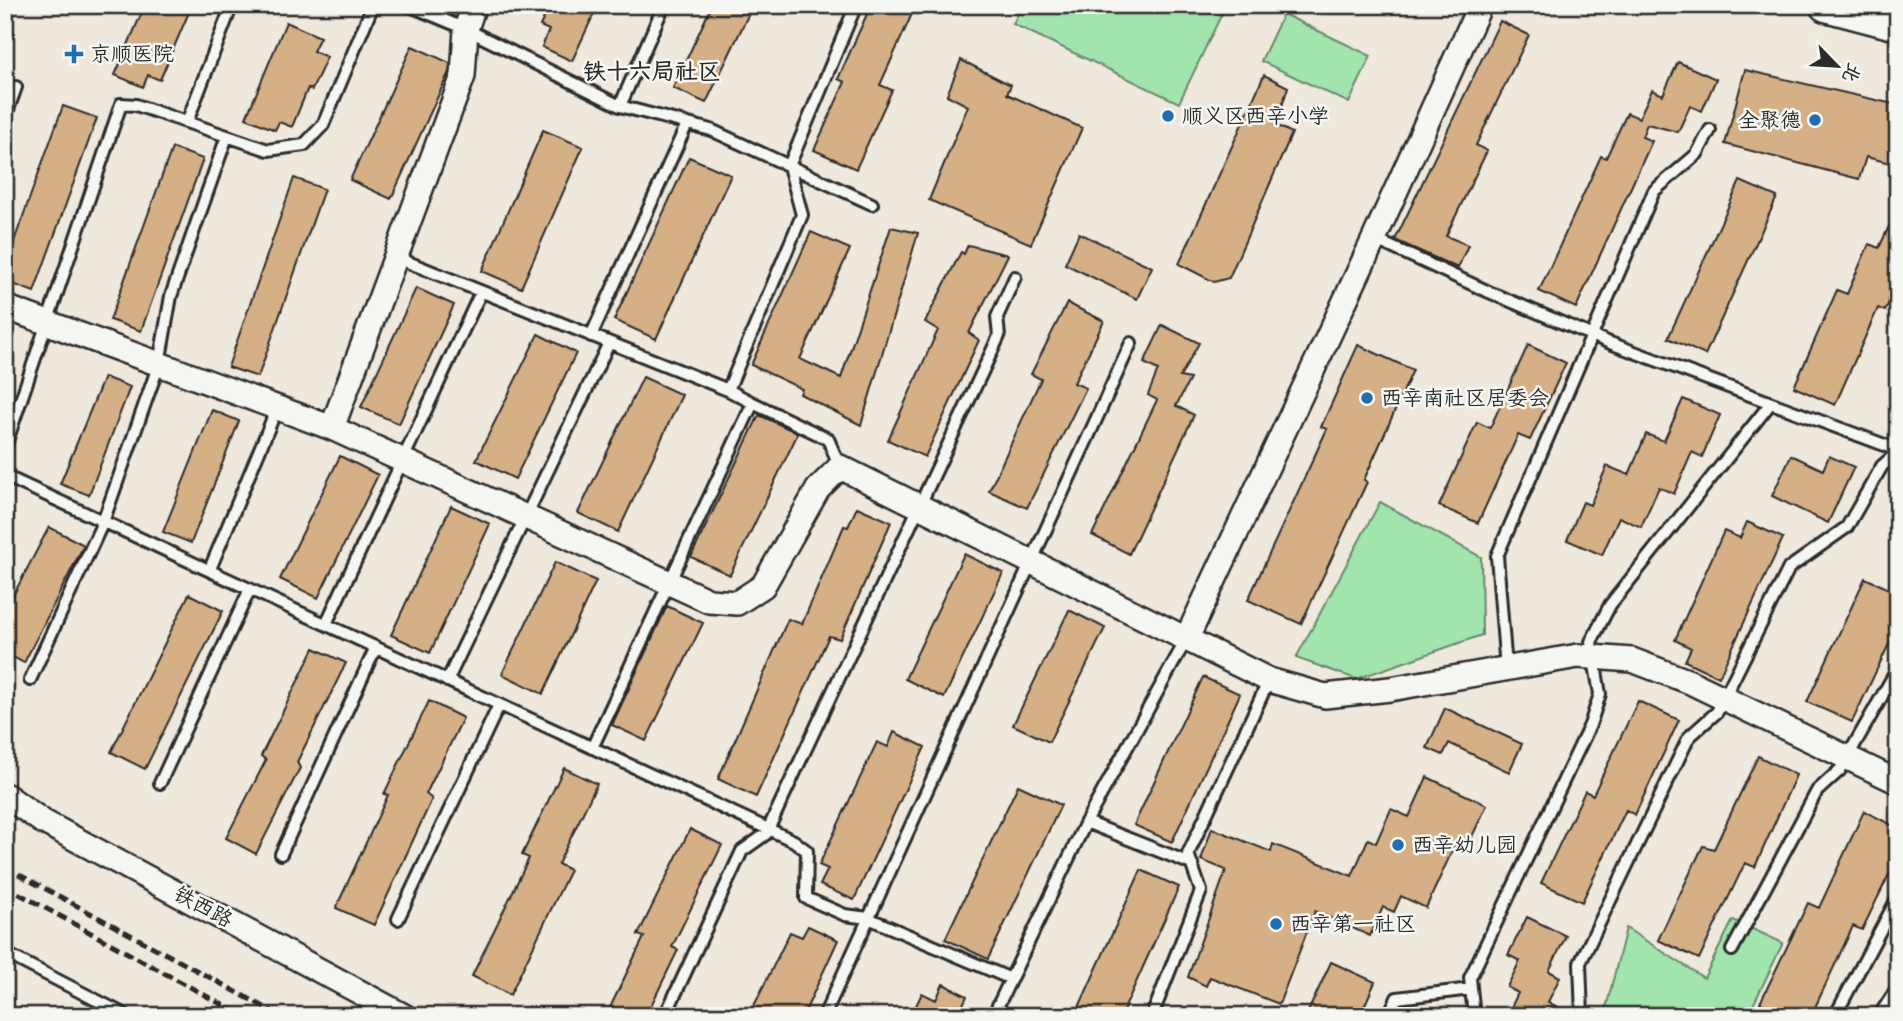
<svg xmlns="http://www.w3.org/2000/svg" width="1903" height="1021" font-family="'Balsamiq Sans','LXGW WenKai TC',sans-serif">
<style>
.green{fill:#a2e4ad;stroke:#66886c;stroke-width:2}
.building{fill:#d5b087;stroke:#2b2b2b;stroke-width:2}
.lines{fill:none;stroke-linecap:round;stroke-linejoin:round}
.lane-casing{stroke:#2b2b2b;stroke-width:16}
.street-casing{stroke:#2b2b2b;stroke-width:28}
.secondary-casing{stroke:#2b2b2b;stroke-width:37}
.lane{stroke:#f6f6f2;stroke-width:10}
.street{stroke:#f6f6f2;stroke-width:23}
.secondary{stroke:#f6f6f2;stroke-width:32}
.rail{stroke:#2b2b2b;stroke-width:5;stroke-dasharray:10 5;stroke-linecap:butt}
.poi-dot{fill:#1f6fb2;stroke:#f6f6f2;stroke-width:2.5}
.labels{text-anchor:middle;dominant-baseline:central;stroke-width:5;stroke-linejoin:round;paint-order:stroke}
.poi-label{font-size:21px;fill:#2b2b2b;stroke:#f6f6f2;text-anchor:start}
.street-label{font-size:21px;fill:#2b2b2b;stroke:#f6f6f2}
.neighbourhood-label{font-size:23px;font-weight:bold;fill:#2b2b2b;stroke:#f6f6f2}
</style>
<rect width="100%" height="100%" fill="#efe8dd"/>
<filter id="ink" filterUnits="userSpaceOnUse"><feTurbulence type="fractalNoise" baseFrequency=".0143" numOctaves="2"/><feDisplacementMap in="SourceGraphic" scale="14" xChannelSelector="R" yChannelSelector="G"/><feConvolveMatrix kernelMatrix="1 2 1 2 8 2 1 2 1" color-interpolation-filters="sRGB"/></filter>
<g filter="url(#ink)">
<!-- green -->
<path class="green" d="M 1022,5 L 1226,5 L 1179,103 L 1013,24 Z
M 1283,14 L 1371,56 L 1349,103 L 1261,61 Z
M 1380,502 L 1481,557 L 1482,635 L 1356,679 L 1296,658 Z
M 1733,920 L 1783,943 L 1748,1016 L 1604,1016 L 1626,928 L 1704,978 Z"/>
<!-- building -->
<path class="building" d="M 145,5 L 192,5 L 160,80 L 148,75 L 143,87 L 115,75 Z
M 550,5 L 598,5 L 572,61 L 542,47 L 549,30 L 540,26 Z
M 712,5 L 753,5 L 706,103 L 673,88 Z
M 871,5 L 916,5 L 880,85 L 892,90 L 856,169 L 814,150 L 845,82 L 838,79 Z
M 1500,21 L 1529,35 L 1476,145 L 1487,151 L 1446,236 L 1468,245 L 1458,268 L 1395,240 Z
M 286,22 L 320,37 L 313,51 L 327,57 L 312,90 L 308,88 L 292,127 L 279,122 L 275,130 L 246,118 Z
M 412,46 L 450,63 L 449,72 L 391,199 L 350,180 Z
M 961,60 L 1011,85 L 1007,94 L 1082,128 L 1031,244 L 929,200 L 968,106 L 947,95 Z
M 1678,62 L 1716,79 L 1702,111 L 1690,106 L 1678,132 L 1647,124 L 1642,137 L 1652,141 L 1576,308 L 1539,291 L 1601,156 L 1606,158 L 1627,113 L 1639,118 L 1652,90 L 1663,95 Z
M 1745,70 L 1898,105 L 1898,165 L 1866,157 L 1859,179 L 1725,144 Z
M 1264,75 L 1288,87 L 1276,125 L 1292,133 L 1229,278 L 1214,282 L 1179,264 Z
M 63,106 L 97,118 L 34,292 L 5,281 L 5,266 Z
M 543,130 L 583,147 L 521,288 L 482,271 Z
M 172,148 L 203,159 L 141,331 L 110,320 Z
M 689,157 L 731,175 L 656,339 L 614,320 Z
M 294,178 L 324,189 L 258,377 L 228,367 Z
M 1740,181 L 1777,197 L 1705,355 L 1668,338 Z
M 1898,207 L 1898,283 L 1885,311 L 1878,308 L 1835,405 L 1794,387 L 1837,290 L 1847,294 L 1869,244 L 1879,248 Z
M 891,227 L 918,233 L 861,425 L 800,394 L 802,389 L 751,365 L 811,232 L 850,249 L 800,359 L 841,378 Z
M 1079,233 L 1152,267 L 1137,299 L 1065,264 Z
M 968,245 L 1008,255 L 969,333 L 979,340 L 925,457 L 888,440 L 938,330 L 925,322 L 961,252 L 964,254 Z
M 416,288 L 454,305 L 399,424 L 361,407 Z
M 1067,303 L 1104,321 L 1074,383 L 1086,388 L 1027,508 L 989,491 L 1041,379 L 1031,374 Z
M 1162,325 L 1199,343 L 1180,377 L 1190,379 L 1176,406 L 1194,415 L 1129,554 L 1092,535 L 1157,400 L 1148,395 L 1158,370 L 1144,363 Z
M 538,334 L 576,353 L 515,479 L 476,460 Z
M 1358,345 L 1413,370 L 1364,480 L 1367,482 L 1301,624 L 1248,600 L 1327,429 L 1321,427 Z
M 1528,345 L 1566,363 L 1530,440 L 1518,435 L 1478,523 L 1439,506 L 1477,422 L 1490,428 Z
M 104,377 L 130,387 L 89,495 L 60,484 Z
M 643,377 L 682,395 L 618,532 L 578,513 Z
M 1683,399 L 1720,415 L 1702,457 L 1692,452 L 1674,494 L 1659,487 L 1641,527 L 1619,517 L 1602,555 L 1567,540 L 1583,502 L 1590,505 L 1607,466 L 1629,475 L 1646,434 L 1664,441 Z
M 212,410 L 239,421 L 191,543 L 163,532 Z
M 759,415 L 798,433 L 730,575 L 691,557 Z
M 1791,455 L 1823,470 L 1829,456 L 1854,467 L 1828,523 L 1772,496 Z
M 340,456 L 378,475 L 318,598 L 280,579 Z
M 451,506 L 490,524 L 430,653 L 391,635 Z
M 857,507 L 891,522 L 840,639 L 829,636 L 756,797 L 718,779 L 788,619 L 802,624 L 844,526 L 848,527 Z
M 1747,522 L 1783,538 L 1719,677 L 1685,661 L 1691,648 L 1675,640 L 1724,531 L 1740,538 Z
M 49,527 L 84,545 L 24,663 L 5,653 L 5,611 Z
M 964,554 L 1003,573 L 944,698 L 905,679 Z
M 555,562 L 596,581 L 543,694 L 502,674 Z
M 1865,578 L 1898,593 L 1898,625 L 1852,722 L 1807,702 Z
M 189,594 L 223,611 L 145,769 L 111,752 Z
M 667,606 L 703,623 L 646,741 L 612,725 Z
M 1069,610 L 1105,628 L 1049,742 L 1013,725 Z
M 314,648 L 346,663 L 297,762 L 300,768 L 256,854 L 226,838 L 266,760 L 261,756 Z
M 1203,677 L 1240,694 L 1172,842 L 1134,825 Z
M 429,701 L 463,718 L 426,794 L 432,799 L 374,925 L 336,908 L 388,795 L 384,794 Z
M 1638,701 L 1679,720 L 1635,815 L 1626,810 L 1582,902 L 1541,883 L 1585,791 L 1593,795 Z
M 1445,708 L 1522,744 L 1509,772 L 1449,743 L 1443,755 L 1427,748 Z
M 894,732 L 925,747 L 854,900 L 820,885 L 828,869 L 819,865 L 877,742 L 888,747 Z
M 1758,756 L 1796,775 L 1755,867 L 1745,863 L 1699,959 L 1658,940 L 1703,846 L 1714,849 Z
M 564,768 L 597,784 L 558,864 L 570,870 L 510,995 L 472,976 L 529,858 L 522,855 Z
M 1427,777 L 1487,805 L 1468,845 L 1457,840 L 1426,908 L 1401,896 L 1394,912 L 1383,907 L 1370,936 L 1315,911 L 1279,1004 L 1210,977 L 1206,986 L 1188,977 L 1226,870 L 1201,860 L 1212,828 L 1271,852 L 1273,844 L 1352,876 L 1368,839 L 1376,843 L 1391,809 L 1409,817 Z
M 1018,785 L 1061,805 L 988,959 L 945,939 Z
M 1864,811 L 1898,828 L 1898,856 L 1862,930 L 1853,926 L 1811,1016 L 1787,1016 L 1760,1003 L 1808,903 L 1819,908 Z
M 690,829 L 722,845 L 672,947 L 678,950 L 646,1016 L 606,1016 L 644,937 L 638,935 Z
M 1141,870 L 1179,887 L 1121,1016 L 1075,1016 Z
M 1527,917 L 1566,936 L 1549,971 L 1560,977 L 1548,1002 L 1574,1016 L 1507,1016 L 1518,993 L 1507,987 L 1520,961 L 1508,955 Z
M 808,926 L 838,940 L 803,1016 L 749,1016 L 790,932 L 802,937 Z
M 1331,962 L 1375,982 L 1360,1016 L 1306,1016 Z
M 943,984 L 967,996 L 960,1011 L 971,1016 L 927,1016 L 914,1010 L 922,993 L 936,1000 Z"/>
<g class="lines">
<defs>
<path id="lane" d="M 408,5 L 466,29 L 620,106 L 711,130 L 872,204
M 620,106 L 664,5
M 5,118 L 16,87
M 187,122 L 232,5
M 1374,239 L 1489,292 L 1610,343 L 1898,450
M 395,257 L 728,390 L 802,215 L 789,166 L 856,5
M 591,336 L 687,124
M 753,403 L 828,439 L 840,467
M 5,447 L 121,104 L 136,105 L 268,150 L 304,145 L 323,125 L 373,5
M 5,476 L 794,841 L 807,851 L 806,898 L 845,915 L 868,918 L 1011,979
M 210,569 L 277,408
M 326,624 L 481,292
M 1506,669 L 1497,556 L 1654,191 L 1697,154 L 1710,130
M 30,680 L 103,522 L 159,364 L 171,296 L 227,136
M 447,681 L 609,343
M 592,748 L 753,403 L 728,390
M 160,783 L 250,589
M 1086,822 L 1192,864
M 281,854 L 376,647
M 398,919 L 499,705
M 1732,950 L 1817,791 L 1840,770 L 1898,668
M 5,953 L 127,1016
M 665,1016 L 742,851 L 766,834 L 999,336 L 997,317 L 1015,277
M 824,1016 L 1131,343
M 993,1016 L 1086,822 L 1186,640
M 1152,1016 L 1201,891 L 1188,854 L 1269,680
M 1388,1016 L 1397,998 L 1471,989
M 1474,1016 L 1470,978 L 1590,725 L 1600,694 L 1591,642 L 1610,605 L 1770,404
M 1582,1016 L 1580,963 L 1689,737 L 1717,712 L 1789,568 L 1847,527 L 1882,466 L 1898,452
M 1835,1016 L 1898,897
M 1879,1016 L 1898,987"/>
<path id="street" d="M 5,307 L 332,428 L 463,76 L 466,29 L 474,5
M 332,428 L 709,601 L 737,603 L 763,586 L 818,489 L 840,467 L 1269,680 L 1325,696 L 1390,689 L 1578,656 L 1632,660 L 1690,682 L 1898,782
M 1186,640 L 1374,239 L 1480,5
M 5,795 L 42,821 L 404,1016"/>
<path id="secondary" d="M 1826,5 L 1898,24"/>
</defs>
<!-- lane casing -->
<use href="#lane" class="lane-casing"/>
<!-- street casing -->
<use href="#street" class="street-casing"/>
<!-- secondary casing -->
<use href="#secondary" class="secondary-casing"/>
<!-- lane -->
<use href="#lane" class="lane"/>
<!-- street -->
<use href="#street" class="street"/>
<!-- secondary -->
<use href="#secondary" class="secondary"/>
<!-- rail -->
<path class="rail" d="M 5,867 L 281,1016
M 5,886 L 243,1016"/>
</g>
</g>
<!-- markers -->
<g class="poi-dot">
<path d="M70.5 43.5h7v7h7v7h-7v7h-7v-7h-7v-7h7z"/>
<circle cx="1168" cy="116" r="7"/>
<circle cx="1815" cy="120" r="7"/>
<circle cx="1367" cy="398" r="7"/>
<circle cx="1398" cy="845" r="7"/>
<circle cx="1276" cy="924" r="7"/>
</g>
<g class="labels">
<!-- poi labels -->
<g class="poi-label">
<text x="90" y="54">京顺医院</text>
<text x="1182" y="116">顺义区西辛小学</text>
<text x="1801" y="120" text-anchor="end">全聚德</text>
<text x="1381" y="398">西辛南社区居委会</text>
<text x="1412" y="845">西辛幼儿园</text>
<text x="1290" y="924">西辛第一社区</text>
</g>
<!-- street labels -->
<g class="street-label">
<text transform="translate(203 907) rotate(28)">铁西路</text>
</g>
<!-- neighbourhood labels -->
<g class="neighbourhood-label">
<text x="652" y="72">铁十六局社区</text>
</g>
</g>
<!-- margin -->
<rect width="1903" height="1021" fill="none" stroke="#f6f6f2" stroke-width="28"/>
<rect x="14" y="14" width="1875" height="993" fill="none" stroke="#2b2b2b" stroke-width="2.5" filter="url(#ink)"/>
<!-- north arrow -->
<g transform="translate(1837 66) rotate(115)" stroke="#f6f6f2" stroke-width="5" paint-order="stroke">
<path d="M0-5L12 26L0 18L-12 26Z" fill="#2b2b2b"/>
<text y="-10" font-size="19" font-weight="bold" text-anchor="middle" fill="#2b2b2b">北</text>
</g>
</svg>
